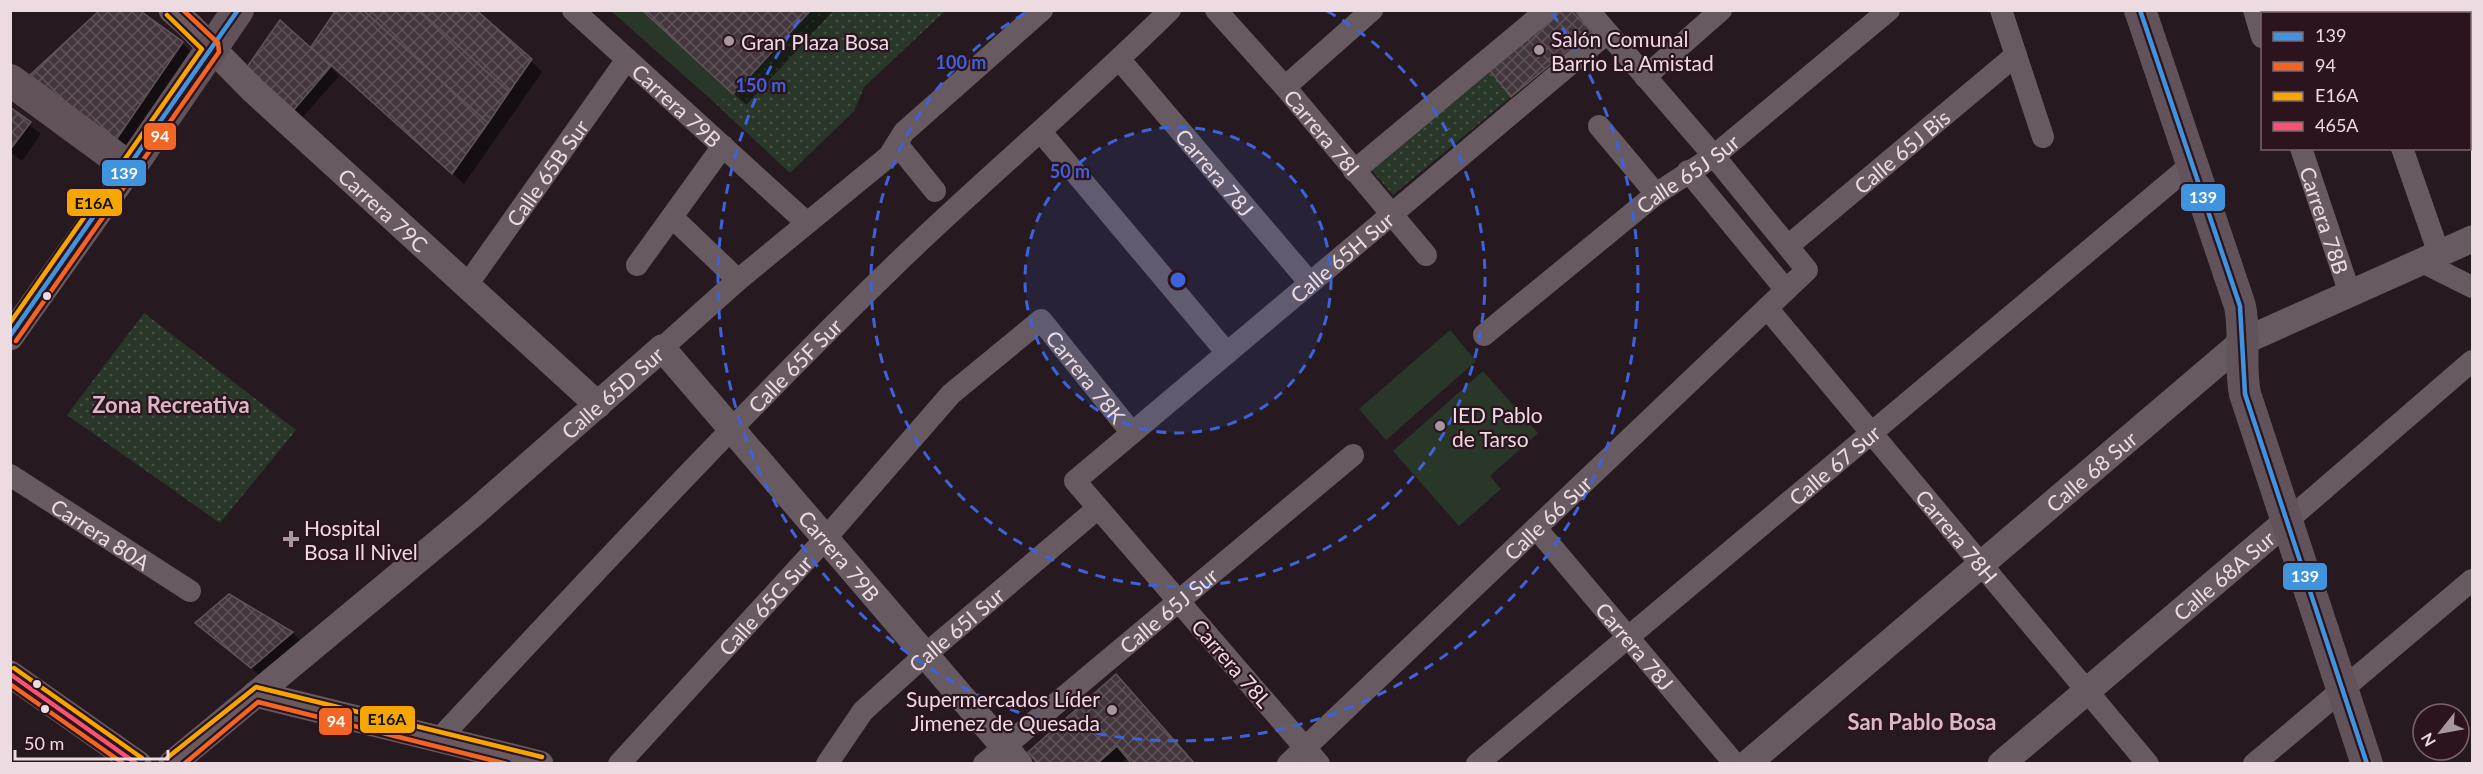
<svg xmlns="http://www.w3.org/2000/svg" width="2483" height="774" font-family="Lato,sans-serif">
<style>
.grass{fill:#293729}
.park{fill:url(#park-dots)}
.shadow{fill:#0007}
.building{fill:url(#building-cross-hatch);stroke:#605459;stroke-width:1.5}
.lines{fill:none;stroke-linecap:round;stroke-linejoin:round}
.minor{stroke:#675b61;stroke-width:22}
.tertiary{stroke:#675b61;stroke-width:27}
.secondary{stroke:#615359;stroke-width:32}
.bus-1-casing{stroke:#2c141f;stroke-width:9}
.bus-2-casing{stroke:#2c141f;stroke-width:9}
.bus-3-casing{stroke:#2c141f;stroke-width:9}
.bus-4-casing{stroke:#2c141f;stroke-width:9}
.bus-1{stroke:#4094de;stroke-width:4.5}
.bus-2{stroke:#f26522;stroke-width:4.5}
.bus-3{stroke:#f7a600;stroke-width:4.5}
.bus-4{stroke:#f65372;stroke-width:4.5}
.ring{fill:none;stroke:#3c63da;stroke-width:3;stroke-dasharray:10 8}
.poi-dot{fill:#a7979e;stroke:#2c141f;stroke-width:2}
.bus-dot{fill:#eddbe2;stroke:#2c141f;stroke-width:2}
.labels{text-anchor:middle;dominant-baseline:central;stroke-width:4.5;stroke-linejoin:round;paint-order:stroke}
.poi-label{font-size:21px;fill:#eddbe2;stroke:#2c141f;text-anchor:start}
.street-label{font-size:21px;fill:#eddbe2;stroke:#2c141f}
.neighbourhood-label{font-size:22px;font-weight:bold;fill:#dbb8c6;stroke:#2c141f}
.centre{fill:#3c63da;stroke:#2c141f;stroke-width:3}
.ring-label{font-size:18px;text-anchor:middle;font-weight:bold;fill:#3c63da;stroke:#2c141f;stroke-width:4.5;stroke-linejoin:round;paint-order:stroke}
.line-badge{stroke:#2c141f;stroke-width:2}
.badge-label{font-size:16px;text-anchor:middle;font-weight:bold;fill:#fff}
.pale-badge-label{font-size:16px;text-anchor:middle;font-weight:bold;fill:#111}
</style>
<defs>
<pattern id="park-dots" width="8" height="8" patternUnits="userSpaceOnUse" patternTransform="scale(1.5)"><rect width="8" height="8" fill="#293729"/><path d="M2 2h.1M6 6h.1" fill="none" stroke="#485348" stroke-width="1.8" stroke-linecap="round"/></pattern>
<pattern id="building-cross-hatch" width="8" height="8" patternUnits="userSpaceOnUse" patternTransform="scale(1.5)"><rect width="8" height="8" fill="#43373d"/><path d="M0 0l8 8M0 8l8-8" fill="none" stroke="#5e5359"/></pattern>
</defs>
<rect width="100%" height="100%" fill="#261a20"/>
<!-- grass -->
<path class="grass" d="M 611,11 L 642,11 L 733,94 L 715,103 Z
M 1450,330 L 1476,361 L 1386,440 L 1359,409 Z
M 1483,371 L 1538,433 L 1490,476 L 1501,489 L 1459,526 L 1393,451 Z"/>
<!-- park -->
<path class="park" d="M 811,11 L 945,11 L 864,87 L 854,111 L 790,173 L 715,103 L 733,94 Z
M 1488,68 L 1511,97 L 1393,195 L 1369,167 Z
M 144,313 L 296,430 L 220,523 L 67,415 Z"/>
<!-- shadow -->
<path class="shadow" d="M 137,10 L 182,43 L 194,55 L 128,151 L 43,86 Z
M 643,10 L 834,10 L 746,105 Z
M 1574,10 L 1596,37 L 1518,101 L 1512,96 Z
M 328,61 L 531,61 L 542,72 L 464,184 L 328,62 L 327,64 L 339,76 L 301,119 L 256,79 Z
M 10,109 L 41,134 L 22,161 L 10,152 Z
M 229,596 L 293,633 L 301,641 L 261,676 L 206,631 Z
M 1116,676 L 1128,757 L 1121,764 L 1040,764 Z"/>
<!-- building -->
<path class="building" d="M 100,10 L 139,10 L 183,42 L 116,140 L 30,75 Z
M 336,10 L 363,10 L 488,123 L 452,174 L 311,47 Z
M 363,10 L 419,10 L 509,92 L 488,123 Z
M 419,10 L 476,10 L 532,59 L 509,92 Z
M 642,10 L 811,10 L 733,94 Z
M 1558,10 L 1575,10 L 1591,31 L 1511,97 L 1488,68 Z
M 280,20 L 331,66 L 292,112 L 245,70 Z
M 10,107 L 31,122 L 10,150 Z
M 229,594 L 293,632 L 251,668 L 195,623 Z
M 1116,674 L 1195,764 L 1132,764 L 1117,746 L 1097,764 L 1038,764 L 1028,752 Z"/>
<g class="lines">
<!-- minor -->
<g class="minor">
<path id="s1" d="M 573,10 L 807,223"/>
<path id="s2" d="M 1216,10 L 1285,87 L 1426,255"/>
<path d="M 2001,10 L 2043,137"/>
<path d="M 2254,10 L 2262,37"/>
<path d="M 2355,10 L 2356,14"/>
<path d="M 2460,10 L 2461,14"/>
<path d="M 2470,39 L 2472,47"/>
<path id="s3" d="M 1120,60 L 1310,283"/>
<path d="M 1645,77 L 1721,10"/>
<path d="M 1285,87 L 1372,10"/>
<path d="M 1599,126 L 1656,194"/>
<path d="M 1041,132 L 1227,353"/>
<path d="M 897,144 L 935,191"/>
<path id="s4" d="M 2301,148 L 2350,294"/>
<path d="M 2402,148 L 2439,254"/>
<path d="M 1354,171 L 1547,10"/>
<path d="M 1688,171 L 1786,290"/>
<path d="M 672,217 L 738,280"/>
<path id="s5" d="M 1788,246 L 2016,55"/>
<path d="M 2422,262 L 2472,287"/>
<path d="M 637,265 L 723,146"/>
<path id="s6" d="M 467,285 L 627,59"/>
<path id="s7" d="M 1767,308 L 2148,764"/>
<path id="s8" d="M 1484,335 L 1656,194 L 1714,156 L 1889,10"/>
<path d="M 662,348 L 738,280 L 889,156 L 904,132 L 1042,10"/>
<path id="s9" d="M 10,475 L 190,591"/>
<path d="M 2287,521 L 2472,361"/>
<path id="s10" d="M 1536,528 L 1735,764"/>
<path id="s11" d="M 439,739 C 589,579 738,417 896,264 C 985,178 1081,98 1170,10"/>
<path id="s12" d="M 619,764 L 825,539 L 951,394 L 1041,320 L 1132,433"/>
<path id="s13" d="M 827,764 L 863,711 L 925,655 L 1098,508"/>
<path id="s14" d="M 984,764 L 1353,455"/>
<path id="s15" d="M 1288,764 L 1807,270 L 1714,156 L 1588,10"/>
<path id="s16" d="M 1319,764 L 1075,481 L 1607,33"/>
<path id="s17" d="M 1477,764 L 2192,164"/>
<path d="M 2254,764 L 2472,580"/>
</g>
<!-- tertiary -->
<g class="tertiary">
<path id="s18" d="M 172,10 L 190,26 L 253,90 L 598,405"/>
<path d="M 10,337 L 130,168"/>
<path d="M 10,674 L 138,764"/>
<path d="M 256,694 L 540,764"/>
<path id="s19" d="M 172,764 L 474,513 L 662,348 L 1019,764"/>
<path id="s20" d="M 1747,764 L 2242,342 L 2472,239"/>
<path id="s21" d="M 2001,764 L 2287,521"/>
</g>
<!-- secondary -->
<path class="secondary" d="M 2140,10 L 2240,306 C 2246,335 2239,365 2245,394 L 2367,764
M 10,80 L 130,168 L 238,10"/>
<defs>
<path id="bus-1" d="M 2140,10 L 2240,306 L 2245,394 L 2367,764
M 10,336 L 238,10"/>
<path id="bus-2" d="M 16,341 L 219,52 L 218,43 L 183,10
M 10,684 L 124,764
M 184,764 L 258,702 L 507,764"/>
<path id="bus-3" d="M 10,323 L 202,49 L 167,15
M 14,668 L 142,758
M 167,758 L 256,687 L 542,757"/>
<path id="bus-4" d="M 10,674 L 137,764"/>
</defs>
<!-- bus-1 casing -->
<use href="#bus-1" class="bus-1-casing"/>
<!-- bus-2 casing -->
<use href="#bus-2" class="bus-2-casing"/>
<!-- bus-3 casing -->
<use href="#bus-3" class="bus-3-casing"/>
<!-- bus-4 casing -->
<use href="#bus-4" class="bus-4-casing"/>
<!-- bus-1 -->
<use href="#bus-1" class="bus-1"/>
<!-- bus-2 -->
<use href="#bus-2" class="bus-2"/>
<!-- bus-3 -->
<use href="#bus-3" class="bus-3"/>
<!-- bus-4 -->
<use href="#bus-4" class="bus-4"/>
</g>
<!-- distance rings -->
<circle cx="1178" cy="280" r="153" fill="#3c63da" fill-opacity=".12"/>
<g class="ring">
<circle cx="1178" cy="280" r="153"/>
<path d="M1327 11A307 307 0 1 1 1029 11"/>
<path d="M1552 13A460 460 0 1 1 804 13"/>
</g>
<!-- markers -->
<g class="poi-dot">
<circle cx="729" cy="41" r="6"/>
<circle cx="1539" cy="50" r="6"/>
<circle cx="1440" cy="426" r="6"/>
<path d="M288 530h6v6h6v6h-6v6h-6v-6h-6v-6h6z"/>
<circle cx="1112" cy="710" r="6"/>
</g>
<g class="bus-dot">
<circle cx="47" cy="296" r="5"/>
<circle cx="37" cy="684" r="5"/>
<circle cx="45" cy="709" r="5"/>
</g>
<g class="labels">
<!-- poi labels -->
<g class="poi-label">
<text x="1551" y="38">Salón Comunal<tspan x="1551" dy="24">Barrio La Amistad</tspan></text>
<text x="741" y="41">Gran Plaza Bosa</text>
<text x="1452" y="414">IED Pablo<tspan x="1452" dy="24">de Tarso</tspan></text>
<text x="304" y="527">Hospital<tspan x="304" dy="24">Bosa Il Nivel</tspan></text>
<text x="1100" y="698" text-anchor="end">Supermercados Líder<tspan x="1100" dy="24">Jimenez de Quesada</tspan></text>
</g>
<!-- street labels -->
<g class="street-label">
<text stroke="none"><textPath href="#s1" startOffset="141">Carrera 79B</textPath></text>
<text stroke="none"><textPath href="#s2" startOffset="162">Carrera 78I</textPath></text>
<text stroke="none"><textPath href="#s5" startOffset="148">Calle 65J Bis</textPath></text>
<text stroke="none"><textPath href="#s3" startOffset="147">Carrera 78J</textPath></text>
<text stroke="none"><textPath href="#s6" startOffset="138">Calle 65B Sur</textPath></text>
<text stroke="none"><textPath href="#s8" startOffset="260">Calle 65J Sur</textPath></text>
<text stroke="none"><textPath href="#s18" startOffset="291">Carrera 79C</textPath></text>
<text stroke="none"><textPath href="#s4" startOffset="76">Carrera 78B</textPath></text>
<text stroke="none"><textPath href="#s16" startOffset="722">Calle 65H Sur</textPath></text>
<text stroke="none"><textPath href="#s11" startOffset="516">Calle 65F Sur</textPath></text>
<text stroke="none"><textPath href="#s12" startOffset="686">Carrera 78K</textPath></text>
<text stroke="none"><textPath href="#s19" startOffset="576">Calle 65D Sur</textPath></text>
<text stroke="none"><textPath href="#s17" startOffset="466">Calle 67 Sur</textPath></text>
<text stroke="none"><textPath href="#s20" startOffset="452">Calle 68 Sur</textPath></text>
<text stroke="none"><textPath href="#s15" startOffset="358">Calle 66 Sur</textPath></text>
<text stroke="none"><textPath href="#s9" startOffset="108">Carrera 80A</textPath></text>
<text stroke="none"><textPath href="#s7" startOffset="297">Carrera 78H</textPath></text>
<text stroke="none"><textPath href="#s19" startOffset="916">Carrera 79B</textPath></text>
<text stroke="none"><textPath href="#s21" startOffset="292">Calle 68A Sur</textPath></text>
<text stroke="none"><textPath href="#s12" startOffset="216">Calle 65G Sur</textPath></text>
<text stroke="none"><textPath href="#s14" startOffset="240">Calle 65J Sur</textPath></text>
<text stroke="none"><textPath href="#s13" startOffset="188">Calle 65I Sur</textPath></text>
<text stroke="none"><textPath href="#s10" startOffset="154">Carrera 78J</textPath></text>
<text transform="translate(1232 663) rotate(49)">Carrera 78L</text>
</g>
<!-- neighbourhood labels -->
<g class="neighbourhood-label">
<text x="171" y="404">Zona Recreativa</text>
<text x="1922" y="721">San Pablo Bosa</text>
</g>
</g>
<circle cx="1178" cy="280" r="9" class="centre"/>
<g class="ring-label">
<text x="961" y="69">100 m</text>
<text x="761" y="92">150 m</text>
<text x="1070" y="178">50 m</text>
</g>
<g class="line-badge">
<rect x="143" y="122" width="34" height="29" rx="6" fill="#f26522"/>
<rect x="101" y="159" width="46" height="28" rx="6" fill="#4094de"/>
<rect x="2180" y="183" width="46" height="29" rx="6" fill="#4094de"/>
<rect x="66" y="188" width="57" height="29" rx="6" fill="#f7a600"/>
<rect x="2282" y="562" width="46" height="29" rx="6" fill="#4094de"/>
<rect x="359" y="705" width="57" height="29" rx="6" fill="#f7a600"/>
<rect x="318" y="707" width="35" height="29" rx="6" fill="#f26522"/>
</g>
<g class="badge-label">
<text x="160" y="142">94</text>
<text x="124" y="179">139</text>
<text x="2203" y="203">139</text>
<text x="2305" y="582">139</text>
<text x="336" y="727">94</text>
</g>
<g class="pale-badge-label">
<text x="94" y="209">E16A</text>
<text x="387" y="725">E16A</text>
</g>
<!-- border -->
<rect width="2483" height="774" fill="none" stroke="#eddbe2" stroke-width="24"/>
<!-- legend -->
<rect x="2261" y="12" width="210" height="138" fill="#2c141f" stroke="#79646d" stroke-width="1.5"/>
<rect x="2273" y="32" width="30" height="9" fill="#4094de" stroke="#79646d" stroke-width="1.5"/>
<text x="2315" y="42" font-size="18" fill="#eddbe2">139</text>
<rect x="2273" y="62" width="30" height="9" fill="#f26522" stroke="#79646d" stroke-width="1.5"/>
<text x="2315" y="72" font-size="18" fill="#eddbe2">94</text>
<rect x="2273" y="92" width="30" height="9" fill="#f7a600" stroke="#79646d" stroke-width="1.5"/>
<text x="2315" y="102" font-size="18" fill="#eddbe2">E16A</text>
<rect x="2273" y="122" width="30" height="9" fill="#f65372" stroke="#79646d" stroke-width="1.5"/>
<text x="2315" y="132" font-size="18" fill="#eddbe2">465A</text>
<!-- north arrow -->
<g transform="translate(2441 732) rotate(239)"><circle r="28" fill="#2c141f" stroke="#79646d" stroke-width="1.5"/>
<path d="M0-4.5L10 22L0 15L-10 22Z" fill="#a7979e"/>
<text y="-9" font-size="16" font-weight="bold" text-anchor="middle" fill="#eddbe2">N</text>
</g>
<!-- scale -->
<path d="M15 750v9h153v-9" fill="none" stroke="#eddbe2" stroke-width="3"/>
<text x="24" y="750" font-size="18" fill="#eddbe2" stroke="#2c141f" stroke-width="4.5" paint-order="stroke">50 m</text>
</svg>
